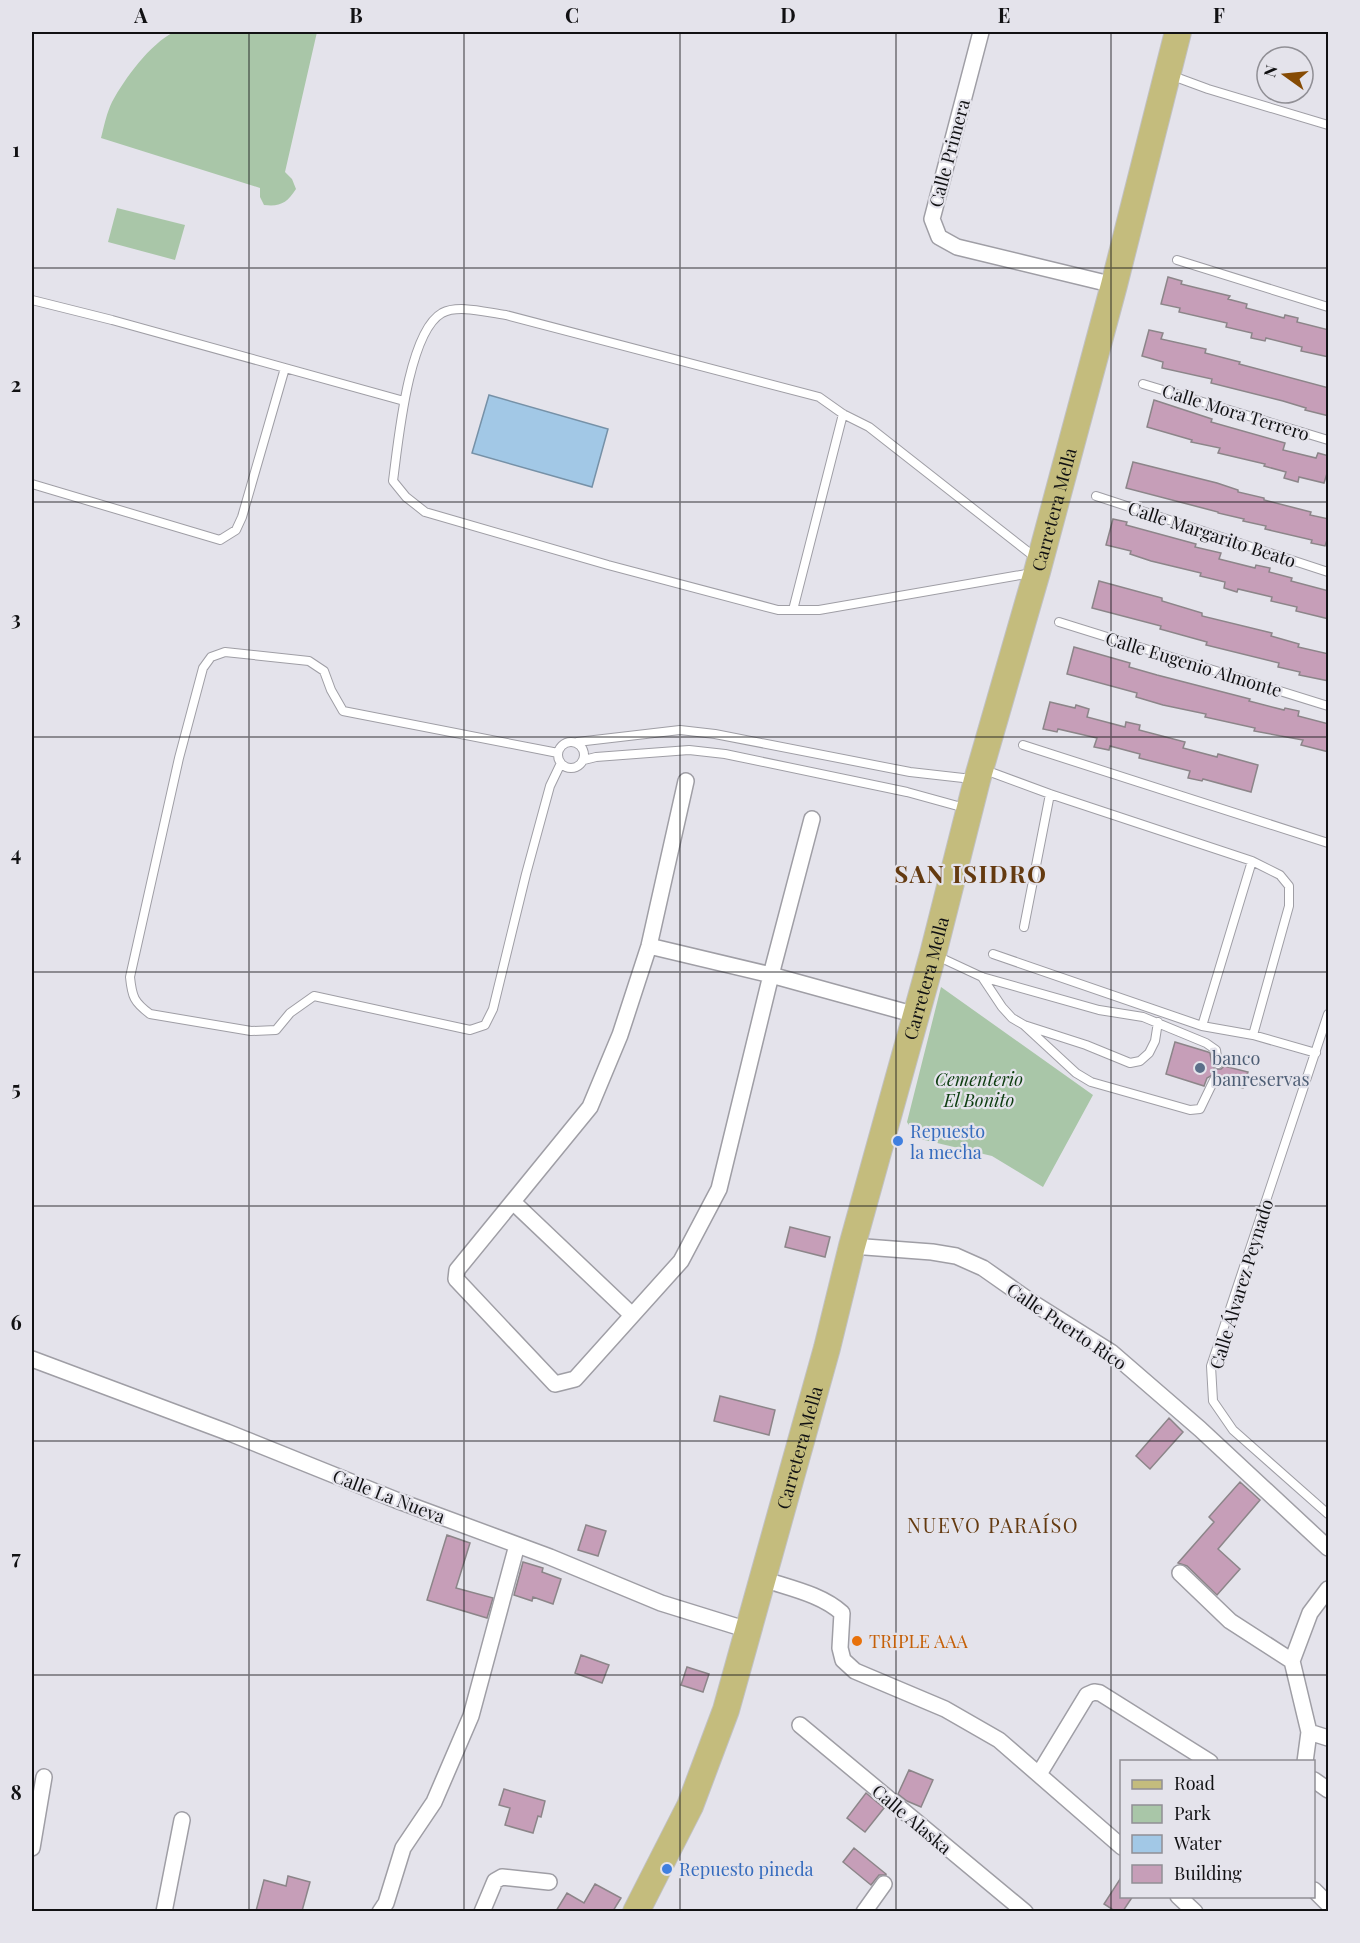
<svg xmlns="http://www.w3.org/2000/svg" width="1360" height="1943" font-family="'Playfair Display',serif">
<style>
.green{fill:#a9c6a8}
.water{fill:#a2c8e6;stroke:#7691a7;stroke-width:1.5}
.building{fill:#c69eb8;stroke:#8c8589;stroke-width:1.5}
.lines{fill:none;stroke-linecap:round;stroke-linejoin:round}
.lane-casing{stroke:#9f9ea5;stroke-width:10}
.street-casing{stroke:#9f9ea5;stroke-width:18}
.primary-casing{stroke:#c1c1c2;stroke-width:28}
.lane{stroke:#fff;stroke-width:8}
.street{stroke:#fff;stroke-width:15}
.primary{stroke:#c4bc7d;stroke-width:26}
.grid{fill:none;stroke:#111113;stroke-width:1.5;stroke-opacity:0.55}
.service-dot{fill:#5c6f8a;stroke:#e4e3eb;stroke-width:2}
.shop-dot{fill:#3f7fe0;stroke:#e4e3eb;stroke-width:2}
.food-dot{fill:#e8710a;stroke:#e4e3eb;stroke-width:2}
.labels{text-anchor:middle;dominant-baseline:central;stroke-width:4.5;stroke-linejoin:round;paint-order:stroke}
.street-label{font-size:18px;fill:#111113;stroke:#e4e3eb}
.service-label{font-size:18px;fill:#4e5e75;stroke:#e4e3eb;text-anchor:start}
.park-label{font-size:18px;font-style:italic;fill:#0c3c0f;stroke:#e4e3eb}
.shop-label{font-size:18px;fill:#366cbe;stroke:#e4e3eb;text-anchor:start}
.food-label{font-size:18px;fill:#c56008;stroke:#e4e3eb;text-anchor:start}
.neighbourhood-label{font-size:20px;letter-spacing:1.5px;fill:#643a10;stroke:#e4e3eb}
.district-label{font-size:24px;font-weight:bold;letter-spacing:1.5px;fill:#643a10;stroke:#e4e3eb}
.neatline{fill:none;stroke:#111113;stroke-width:2}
.grid-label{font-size:20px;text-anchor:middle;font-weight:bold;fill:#111113}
</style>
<rect width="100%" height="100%" fill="#e4e3eb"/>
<!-- green -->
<path class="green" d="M 174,32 L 317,32 L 285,172 L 292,179 L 296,189 C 287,203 280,207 264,205 L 260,197 L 260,188 L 101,138 C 104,126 107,112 112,102 C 125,78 150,44 174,32 Z
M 117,208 L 185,225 L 175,260 L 108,242 Z
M 941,987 L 1093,1095 L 1043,1187 L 992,1156 L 916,1138 L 907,1122 Z"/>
<!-- water -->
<path class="water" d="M 489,395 L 608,429 L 592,487 L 472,453 Z"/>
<!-- building -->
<path class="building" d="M 1168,277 L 1182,281 L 1181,284 L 1230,296 L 1228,299 L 1247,304 L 1246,308 L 1284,318 L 1285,315 L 1298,318 L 1297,322 L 1329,330 L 1329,357 L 1301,351 L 1302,347 L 1266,338 L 1265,341 L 1251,338 L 1252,333 L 1226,327 L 1227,323 L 1179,312 L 1180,308 L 1161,304 Z
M 1149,330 L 1163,333 L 1161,339 L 1206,349 L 1205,353 L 1240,362 L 1239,364 L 1329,388 L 1329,416 L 1305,410 L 1306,408 L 1283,401 L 1211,383 L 1212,379 L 1162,368 L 1163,362 L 1142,356 Z
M 1154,400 L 1212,419 L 1211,422 L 1285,443 L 1283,450 L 1316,458 L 1318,453 L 1329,456 L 1329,467 L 1324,483 L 1299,477 L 1298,482 L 1284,478 L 1286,472 L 1264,466 L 1265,464 L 1218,453 L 1220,448 L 1191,442 L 1192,440 L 1147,427 Z
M 1133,462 L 1217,483 L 1238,490 L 1238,492 L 1264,498 L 1264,500 L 1311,512 L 1310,515 L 1329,519 L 1329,534 L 1325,546 L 1311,543 L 1312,540 L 1265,529 L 1266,526 L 1243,521 L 1244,519 L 1218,513 L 1218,512 L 1126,488 Z
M 1113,519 L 1127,522 L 1126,525 L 1196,544 L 1195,547 L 1221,553 L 1219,559 L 1255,568 L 1256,565 L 1270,568 L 1269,572 L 1292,578 L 1291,581 L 1329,591 L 1329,619 L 1296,611 L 1297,607 L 1271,601 L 1272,597 L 1238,589 L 1237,592 L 1224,588 L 1225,582 L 1200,576 L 1201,573 L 1151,561 L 1130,554 L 1131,551 L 1106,545 Z
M 1099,581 L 1162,598 L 1162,601 L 1202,613 L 1202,616 L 1272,633 L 1271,636 L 1299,644 L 1298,647 L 1329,654 L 1329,681 L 1299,675 L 1300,672 L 1278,667 L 1279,663 L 1206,645 L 1207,642 L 1160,629 L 1161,626 L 1092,608 Z
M 1074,647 L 1130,663 L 1129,667 L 1157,675 L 1250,699 L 1249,701 L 1284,710 L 1285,708 L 1299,711 L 1298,716 L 1329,724 L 1329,752 L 1301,745 L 1303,740 L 1254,731 L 1255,728 L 1205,717 L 1206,714 L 1163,705 L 1136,697 L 1137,693 L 1067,674 Z
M 1050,702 L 1075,708 L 1076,705 L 1089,709 L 1087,717 L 1125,727 L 1126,722 L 1140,725 L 1139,730 L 1185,742 L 1183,748 L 1217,757 L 1218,754 L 1258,765 L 1251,792 L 1203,779 L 1202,781 L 1188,778 L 1190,771 L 1139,758 L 1140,754 L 1110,746 L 1109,750 L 1094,747 L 1097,738 L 1058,729 L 1057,732 L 1043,729 Z
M 1175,1042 L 1208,1052 L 1210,1053 L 1212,1065 L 1215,1069 L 1221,1069 L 1224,1066 L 1248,1072 L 1243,1088 L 1220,1081 L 1219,1076 L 1214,1074 L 1207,1078 L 1204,1086 L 1166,1074 Z
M 790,1227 L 830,1237 L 825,1257 L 785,1247 Z
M 720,1396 L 775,1410 L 769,1435 L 714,1421 Z
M 1169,1418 L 1183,1432 L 1150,1469 L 1136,1456 Z
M 1240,1482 L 1260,1500 L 1218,1549 L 1240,1569 L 1217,1595 L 1187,1566 L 1178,1563 L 1214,1522 L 1209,1517 Z
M 586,1525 L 606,1531 L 598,1556 L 578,1550 Z
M 447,1535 L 470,1543 L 456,1588 L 493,1598 L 487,1618 L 427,1600 Z
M 523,1562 L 543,1568 L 542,1572 L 561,1579 L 553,1604 L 533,1597 L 532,1601 L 514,1595 Z
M 581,1655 L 609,1665 L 602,1683 L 575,1673 Z
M 687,1667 L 709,1674 L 703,1692 L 681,1685 Z
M 909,1770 L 933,1780 L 921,1807 L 907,1801 L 898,1794 Z
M 504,1789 L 545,1801 L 541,1817 L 538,1816 L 533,1833 L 505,1825 L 510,1808 L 499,1805 Z
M 866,1793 L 884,1808 L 865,1832 L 847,1818 Z
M 854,1848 L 886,1874 L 886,1875 L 879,1875 L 871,1885 L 843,1862 Z
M 288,1876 L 310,1882 L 302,1911 L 256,1911 L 264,1880 L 286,1886 Z
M 1122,1876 L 1122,1896 L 1133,1896 L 1123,1911 L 1115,1911 L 1104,1904 Z
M 595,1884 L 621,1898 L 613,1911 L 556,1911 L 567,1893 L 584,1903 Z"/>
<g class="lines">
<defs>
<path id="lane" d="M 1170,75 L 1208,89 L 1328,125
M 1177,260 L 1328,307
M 32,300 L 112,320 L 404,401
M 1143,384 L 1328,440
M 32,484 L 220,540 L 236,530 L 242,517 L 285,368
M 1096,496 L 1328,572
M 1032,573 L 819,610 L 778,610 L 608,565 L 425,512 L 406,497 L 393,481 C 398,444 408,332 442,313 C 459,304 488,313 506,315 L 819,397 L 843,414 L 869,427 L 1036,558
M 793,610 L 843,414
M 1059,622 L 1328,706
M558 755a13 13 0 1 1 26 0a13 13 0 1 1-26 0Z
M 577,742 L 680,730 L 715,734 L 910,772 L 972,779
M 1023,745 L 1328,843
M 558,753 L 343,711 L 331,690 L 324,671 L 309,661 L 225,652 L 211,657 L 203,668 L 179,758 L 130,977 C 132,997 134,1002 150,1014 L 251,1031 L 276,1030 L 290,1013 L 314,996 L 470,1030 L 485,1025 L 493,1009 L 526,874 L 550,786 L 561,763
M 584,760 L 596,757 L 689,750 L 725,754 L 907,792 L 965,808
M 985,770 L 1050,794 L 1252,861 L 1280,875 L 1289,886 L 1289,906 L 1253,1035
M 1024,927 L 1050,794
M 993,954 L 1202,1026 L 1253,1035 L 1316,1053
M 937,956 L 982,977 L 1099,1010 L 1143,1017 L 1206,1043 L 1216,1050 L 1218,1064
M 982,977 L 1002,1007 L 1012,1018 L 1024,1025 L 1086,1045 L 1130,1063 L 1140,1061 L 1149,1053 L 1155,1041 L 1158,1022
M 1328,1014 L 1211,1366 L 1213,1401 L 1233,1430 L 1328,1514
M 1024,1025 L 1076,1073 L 1091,1082 L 1190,1110 L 1200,1109 L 1214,1080
M 1202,1026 L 1252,861"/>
<path id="street" d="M 981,32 L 932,219 L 939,237 L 957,247 L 1114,285
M 686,781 L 649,946 L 620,1035 L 590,1107 L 457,1270 L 456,1279 L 555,1384 L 575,1379 L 681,1261 L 719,1189 L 771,975 L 812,819
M 649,946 L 771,975 L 916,1015
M 513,1202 L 632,1315
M 852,1246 L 932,1252 L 956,1256 L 983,1268 L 1030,1301 L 1111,1352 L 1200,1429 L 1328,1548
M 32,1359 L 227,1432 L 396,1500 L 550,1557 L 661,1603 L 748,1630
M 1180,1573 L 1230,1621 L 1292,1661
M 763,1579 C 789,1588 821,1594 842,1613 L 840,1648 L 843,1660 L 855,1671 L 945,1709 L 999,1740 L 1122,1847
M 800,1725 L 1025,1912
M 1309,1732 L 1328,1738
M 1305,1762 L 1309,1732 L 1292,1661 L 1310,1613 L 1328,1589
M 1039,1774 L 1087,1695 L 1094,1692 L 1100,1693 L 1210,1762
M 1314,1780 L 1328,1790
M 32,1848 L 44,1777
M 1314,1890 L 1328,1904
M 1178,1896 L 1195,1912
M 164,1912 L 182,1820
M 380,1912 L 386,1903 L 403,1848 L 434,1802 L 471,1716 L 517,1545
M 482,1912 L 495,1881 L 502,1877 L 549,1882
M 864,1912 L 884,1884"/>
<g id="primary">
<path id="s1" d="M 636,1912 L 690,1806 L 726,1710 L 827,1348 L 852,1246 L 933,954 L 977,780 L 1037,572 L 1114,285 L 1178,32"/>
</g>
</defs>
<!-- lane casing -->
<use href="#lane" class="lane-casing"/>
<!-- street casing -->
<use href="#street" class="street-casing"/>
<!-- primary casing -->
<use href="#primary" class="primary-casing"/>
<!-- lane -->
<use href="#lane" class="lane"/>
<!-- street -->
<use href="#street" class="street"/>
<!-- primary -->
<use href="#primary" class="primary"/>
</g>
<!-- grid -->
<path class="grid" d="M 249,32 L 249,1912M 464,32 L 464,1912M 680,32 L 680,1912M 896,32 L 896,1912M 1111,32 L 1111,1912M 32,268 L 1328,268M 32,502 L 1328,502M 32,737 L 1328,737M 32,972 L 1328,972M 32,1206 L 1328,1206M 32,1441 L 1328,1441M 32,1675 L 1328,1675"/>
<!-- markers -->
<circle class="service-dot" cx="1200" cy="1068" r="6"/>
<g class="shop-dot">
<circle cx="898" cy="1141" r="6"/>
<circle cx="667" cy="1869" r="6"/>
</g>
<circle class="food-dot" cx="857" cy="1641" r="6"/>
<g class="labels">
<!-- street labels -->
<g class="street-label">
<text transform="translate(949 153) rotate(-75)">Calle Primera</text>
<text transform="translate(1236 412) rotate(17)">Calle Mora Terrero</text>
<text stroke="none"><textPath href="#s1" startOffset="1466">Carretera Mella</textPath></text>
<text transform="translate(1212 534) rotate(18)">Calle Margarito Beato</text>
<text transform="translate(1194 664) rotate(17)">Calle Eugenio Almonte</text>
<text stroke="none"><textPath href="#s1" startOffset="980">Carretera Mella</textPath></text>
<text transform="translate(1241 1284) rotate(-73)">Calle Álvarez Peynado</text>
<text transform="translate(1067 1326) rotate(34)">Calle Puerto Rico</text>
<text stroke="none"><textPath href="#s1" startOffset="494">Carretera Mella</textPath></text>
<text transform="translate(389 1496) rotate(21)">Calle La Nueva</text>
<text transform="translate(912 1819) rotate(40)">Calle Alaska</text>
</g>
<!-- service labels -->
<g class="service-label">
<text x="1212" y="1058">banco<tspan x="1212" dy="21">banreservas</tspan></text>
</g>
<!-- park labels -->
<g class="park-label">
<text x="979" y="1079">Cementerio<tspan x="979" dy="21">El Bonito</tspan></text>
</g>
<!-- shop labels -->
<g class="shop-label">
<text x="910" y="1131">Repuesto<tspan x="910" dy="21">la mecha</tspan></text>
<text x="679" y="1869">Repuesto pineda</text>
</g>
<!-- food labels -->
<g class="food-label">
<text x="869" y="1641">TRIPLE AAA</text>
</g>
<!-- neighbourhood labels -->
<g class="neighbourhood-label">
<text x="993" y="1524">NUEVO PARAÍSO</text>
</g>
<!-- district labels -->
<g class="district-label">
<text x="971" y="873">SAN ISIDRO</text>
</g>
</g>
<!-- border -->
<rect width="1360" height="1943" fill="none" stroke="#e4e3eb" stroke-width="66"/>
<!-- legend -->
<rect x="1120" y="1760" width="195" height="138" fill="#e4e3eb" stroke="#908f95" stroke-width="1.5"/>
<rect x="1132" y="1780" width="30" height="9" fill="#c4bc7d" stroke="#908f95" stroke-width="1.5"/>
<text x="1174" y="1790" font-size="18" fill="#111113">Road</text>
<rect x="1132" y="1805" width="30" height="18" fill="#a9c6a8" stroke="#908f95" stroke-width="1.5"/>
<text x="1174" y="1820" font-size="18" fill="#111113">Park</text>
<rect x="1132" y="1835" width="30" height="18" fill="#a2c8e6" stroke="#908f95" stroke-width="1.5"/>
<text x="1174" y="1850" font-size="18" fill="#111113">Water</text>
<rect x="1132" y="1865" width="30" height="18" fill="#c69eb8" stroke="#908f95" stroke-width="1.5"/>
<text x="1174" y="1880" font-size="18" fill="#111113">Building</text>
<!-- north arrow -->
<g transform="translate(1285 75) rotate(285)"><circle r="28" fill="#e4e3eb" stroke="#908f95" stroke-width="1.5"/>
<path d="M0-4.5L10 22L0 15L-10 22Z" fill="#864b04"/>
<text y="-9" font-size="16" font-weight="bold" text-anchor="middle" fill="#111113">N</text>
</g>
<rect x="33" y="33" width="1294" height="1877" class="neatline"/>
<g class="grid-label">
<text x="141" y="23">A</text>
<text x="356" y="23">B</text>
<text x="572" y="23">C</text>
<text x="788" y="23">D</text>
<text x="1004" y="23">E</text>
<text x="1219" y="23">F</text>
<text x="16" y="157">1</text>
<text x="16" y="392">2</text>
<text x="16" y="626">3</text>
<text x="16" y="861">4</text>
<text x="16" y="1096">5</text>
<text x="16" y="1330">6</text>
<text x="16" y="1565">7</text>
<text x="16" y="1800">8</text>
</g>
</svg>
